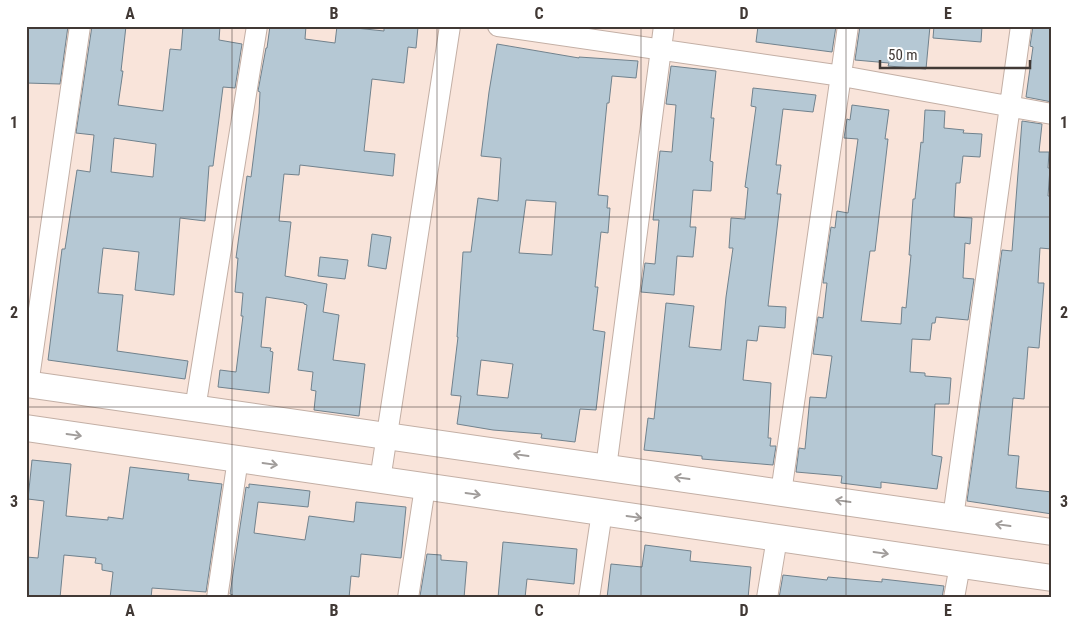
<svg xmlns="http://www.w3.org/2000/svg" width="1078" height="624" font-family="'Roboto Condensed',sans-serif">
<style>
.building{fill:#b5c8d4;stroke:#71828d;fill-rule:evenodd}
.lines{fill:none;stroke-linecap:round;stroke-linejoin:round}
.minor-casing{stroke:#c3afa5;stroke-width:22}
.major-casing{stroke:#c3afa5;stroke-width:28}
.minor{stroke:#fff;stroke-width:20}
.major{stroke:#fff;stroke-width:26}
.oneway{stroke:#a09c9a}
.grid{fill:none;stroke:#413935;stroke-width:1;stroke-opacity:0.55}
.neatline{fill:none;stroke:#413935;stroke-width:2}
.grid-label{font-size:16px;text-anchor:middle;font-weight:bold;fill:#413935}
</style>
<rect width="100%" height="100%" fill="#f9e4da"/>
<!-- building -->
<path class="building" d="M 26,26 L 68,26 L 60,84 L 26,83 Z
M 92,26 L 126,26 L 121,71 L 123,71 L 118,105 L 163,111 L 170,49 L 181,50 L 183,26 L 220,26 L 219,40 L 242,44 L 235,88 L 223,87 L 213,166 L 209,166 L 205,221 L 180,218 L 174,295 L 135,290 L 139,252 L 103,248 L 98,293 L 123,295 L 117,351 L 188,361 L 185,379 L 48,360 L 62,249 L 65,249 L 77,170 L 90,172 L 94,135 L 76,133 ZM 114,138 L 156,144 L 153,177 L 111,172 Z
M 270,26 L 306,26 L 305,39 L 335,43 L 337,26 L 384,31 L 384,26 L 418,27 L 416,48 L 408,47 L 404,83 L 372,79 L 364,151 L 395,154 L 393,176 L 300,165 L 299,175 L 284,174 L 279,221 L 291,222 L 285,276 L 327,284 L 323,312 L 339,315 L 333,360 L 365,364 L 359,416 L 314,410 L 316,391 L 311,390 L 313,372 L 298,370 L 307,305 L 304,304 L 304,303 L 266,297 L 261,347 L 271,348 L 270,351 L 273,352 L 269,393 L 218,387 L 220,370 L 236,372 L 243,316 L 241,316 L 243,293 L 235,292 L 238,258 L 236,258 L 247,176 L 251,177 L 259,113 L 260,92 L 258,91 L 266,48 L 267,48 Z
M 758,26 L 836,26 L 832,52 L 756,42 Z
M 860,26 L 930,26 L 926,69 L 888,66 L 889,63 L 855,60 Z
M 934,26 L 982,26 L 981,42 L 933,38 Z
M 1033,26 L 1052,26 L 1052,102 L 1026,97 L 1033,47 L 1030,46 Z
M 497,44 L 579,58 L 579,57 L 638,61 L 636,78 L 612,76 L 609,103 L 607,103 L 598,195 L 608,196 L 607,208 L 610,208 L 608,233 L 601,232 L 595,287 L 598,287 L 593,330 L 605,332 L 596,410 L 580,409 L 575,442 L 541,438 L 542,434 L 493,430 L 457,424 L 461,396 L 451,395 L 458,337 L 457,337 L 463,252 L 471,252 L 478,198 L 498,201 L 501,158 L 481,156 L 489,92 ZM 526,200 L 556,202 L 552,255 L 519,253 ZM 481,360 L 513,364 L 508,398 L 477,395 Z
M 671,66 L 716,71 L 711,118 L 714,118 L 710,161 L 713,162 L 711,191 L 693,190 L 690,227 L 696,227 L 693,257 L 677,256 L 674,295 L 641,292 L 645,263 L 655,264 L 659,220 L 653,220 L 660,151 L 672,152 L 676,105 L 666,104 Z
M 753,88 L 816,95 L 813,112 L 783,109 L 776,165 L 781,165 L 777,194 L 781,194 L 768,306 L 786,307 L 785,328 L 759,326 L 757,341 L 747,340 L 743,380 L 771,383 L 768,438 L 771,438 L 770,446 L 776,446 L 773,465 L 702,459 L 702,456 L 644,450 L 648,418 L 654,419 L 666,303 L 694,306 L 689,347 L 721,350 L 726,297 L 733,248 L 729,248 L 731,218 L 745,219 L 748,188 L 745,187 L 756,107 L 751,106 Z
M 852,105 L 889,110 L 885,139 L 888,139 L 875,251 L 870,251 L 861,321 L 901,324 L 902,307 L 906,308 L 911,255 L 909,255 L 913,199 L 915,199 L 921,142 L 923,143 L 925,110 L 945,111 L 944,128 L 964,130 L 963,133 L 982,134 L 980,157 L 963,156 L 960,183 L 956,183 L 954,217 L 972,218 L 970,244 L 965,243 L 963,278 L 974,279 L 968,320 L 936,317 L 935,323 L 932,323 L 930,340 L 912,339 L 910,372 L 925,373 L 925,376 L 951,378 L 949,404 L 935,404 L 932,455 L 942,457 L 937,489 L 881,482 L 881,488 L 841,483 L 842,476 L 796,472 L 799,448 L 805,449 L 810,397 L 826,398 L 832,356 L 813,354 L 818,317 L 823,318 L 827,283 L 823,283 L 831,227 L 835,228 L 837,211 L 848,213 L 858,139 L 844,138 L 847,119 L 850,120 Z
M 1022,121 L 1042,124 L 1039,152 L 1049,152 L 1048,168 L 1050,168 L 1048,196 L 1052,196 L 1052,249 L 1040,248 L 1038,283 L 1044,283 L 1039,348 L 1028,347 L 1024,399 L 1013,398 L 1008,455 L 1019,456 L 1016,488 L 1052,492 L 1052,514 L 967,501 L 1002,250 L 1012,251 Z
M 372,234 L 391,237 L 386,269 L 368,266 Z
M 320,257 L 348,260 L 345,279 L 318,276 Z
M 32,460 L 71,464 L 66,516 L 108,520 L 108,517 L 123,519 L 130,467 L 189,474 L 188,480 L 222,484 L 206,592 L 152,588 L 151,598 L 110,598 L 113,572 L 102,570 L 102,564 L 95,563 L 96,558 L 64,555 L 60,598 L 26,598 L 26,557 L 38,558 L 44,501 L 28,499 Z
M 249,484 L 310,491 L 308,507 L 258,502 L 254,533 L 305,540 L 309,516 L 354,522 L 356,502 L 406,507 L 401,558 L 361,554 L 359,577 L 351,576 L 349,598 L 233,598 L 233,595 L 230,594 L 246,487 L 249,488 Z
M 503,542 L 577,549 L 574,584 L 527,579 L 525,598 L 498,598 Z
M 645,545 L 691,551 L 690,561 L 751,567 L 748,598 L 607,598 L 611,564 L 642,567 Z
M 427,554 L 441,555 L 441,560 L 467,562 L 464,598 L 420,596 Z
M 783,575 L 827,580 L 828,577 L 882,582 L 882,579 L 944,586 L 942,598 L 779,598 Z"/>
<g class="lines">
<defs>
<path id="minor" d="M 498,26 L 842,76 L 1052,114
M 28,385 L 80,26
M 195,409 L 257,26
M 606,468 L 664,26
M 380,480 L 450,26
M 781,493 L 848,26
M 953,518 L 1021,26
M 217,598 L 238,459
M 408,598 L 425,487
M 589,598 L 602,512
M 767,598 L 777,538
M 954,598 L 960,565"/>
<path id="major" d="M 26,384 L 1052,532
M 26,428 L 1052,578"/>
</defs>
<!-- minor casing -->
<use href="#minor" class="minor-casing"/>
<!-- major casing -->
<use href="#major" class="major-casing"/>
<!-- minor -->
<use href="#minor" class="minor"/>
<!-- major -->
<use href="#major" class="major"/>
</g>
<!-- one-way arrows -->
<defs><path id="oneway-shaft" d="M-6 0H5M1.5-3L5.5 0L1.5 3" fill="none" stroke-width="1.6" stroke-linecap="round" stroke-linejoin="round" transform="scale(1.25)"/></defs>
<g class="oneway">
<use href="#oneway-shaft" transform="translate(74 435) rotate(8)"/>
<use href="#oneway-shaft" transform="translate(521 455) rotate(-172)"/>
<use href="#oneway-shaft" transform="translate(270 464) rotate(8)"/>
<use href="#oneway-shaft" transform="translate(682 478) rotate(-172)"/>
<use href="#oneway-shaft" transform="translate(473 494) rotate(8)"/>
<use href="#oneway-shaft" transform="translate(843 501) rotate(-172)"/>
<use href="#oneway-shaft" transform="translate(634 517) rotate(8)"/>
<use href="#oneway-shaft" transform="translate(1003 525) rotate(-172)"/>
<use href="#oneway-shaft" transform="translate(881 553) rotate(8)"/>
</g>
<!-- grid -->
<path class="grid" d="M 232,26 L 232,598M 437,26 L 437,598M 641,26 L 641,598M 846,26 L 846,598M 26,217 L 1052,217M 26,407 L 1052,407"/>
<!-- border -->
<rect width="1078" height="624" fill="none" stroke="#ffffff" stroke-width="55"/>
<!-- scale -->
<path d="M880 60v8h150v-8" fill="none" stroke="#413935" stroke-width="2.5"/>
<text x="888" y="60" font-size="15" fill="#413935" stroke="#ffffff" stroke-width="4" paint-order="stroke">50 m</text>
<rect x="28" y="28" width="1022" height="568" class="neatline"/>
<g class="grid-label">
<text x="130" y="19">A</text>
<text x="334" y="19">B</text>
<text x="539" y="19">C</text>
<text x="744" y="19">D</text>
<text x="948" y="19">E</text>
<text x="14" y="128">1</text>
<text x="1064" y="128">1</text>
<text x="14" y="318">2</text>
<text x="1064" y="318">2</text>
<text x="14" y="507">3</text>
<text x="1064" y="507">3</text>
<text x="130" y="616">A</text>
<text x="334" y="616">B</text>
<text x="539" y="616">C</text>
<text x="744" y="616">D</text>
<text x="948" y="616">E</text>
</g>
</svg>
